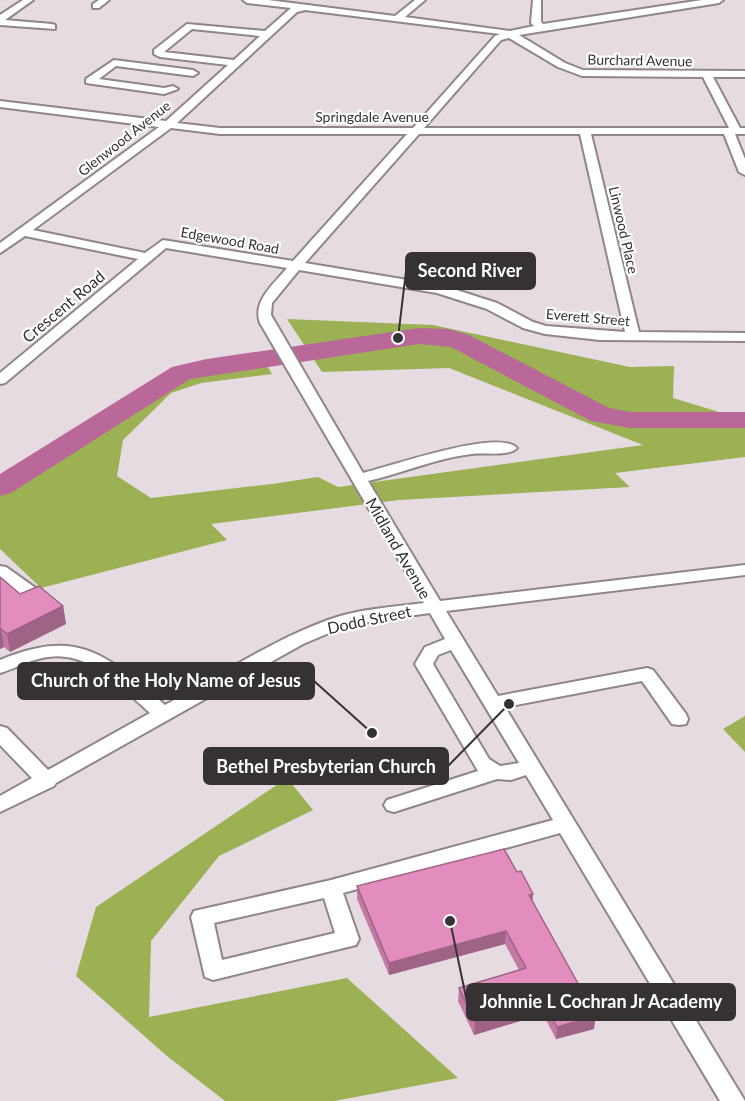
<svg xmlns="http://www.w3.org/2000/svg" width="745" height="1101" font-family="Lato,sans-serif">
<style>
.forest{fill:#9cb054}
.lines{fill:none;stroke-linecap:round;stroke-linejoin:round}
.river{fill:#ba6899;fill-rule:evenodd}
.minor-casing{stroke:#8f858b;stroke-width:4}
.minor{fill:#fff;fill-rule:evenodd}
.wall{fill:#c379a4}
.shaded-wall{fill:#9f6386}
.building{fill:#e38dbf;stroke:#9f6386;stroke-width:1.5}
.labels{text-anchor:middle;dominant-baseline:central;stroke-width:4.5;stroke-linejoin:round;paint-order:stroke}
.far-street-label{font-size:14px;fill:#363234;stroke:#fff}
.street-label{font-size:16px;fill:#363234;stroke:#fff}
.leader{fill:none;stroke:#363234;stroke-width:2}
.callout-dot{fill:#363234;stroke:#fff;stroke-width:2}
.callout{fill:#363234;stroke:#363234;stroke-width:2}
.callout-label{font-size:18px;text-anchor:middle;font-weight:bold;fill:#fff}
</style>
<rect width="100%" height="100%" fill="#e6dbe1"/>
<!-- forest -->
<path class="forest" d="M 287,319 L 433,325 L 630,367 L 674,366 L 673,398 L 729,415 L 745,415 L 745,457 L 615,473 L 630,487 L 399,500 L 211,524 L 227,540 L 41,588 L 0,549 L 0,479 L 172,375 L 264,360 L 272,374 L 201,383 L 171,393 L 123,440 L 117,476 L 151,498 L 272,484 L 318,477 L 338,487 L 643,445 L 449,368 L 322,372 Z
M 745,716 L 745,752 L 723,729 Z
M 287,778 L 313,810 L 219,856 L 151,941 L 149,1017 L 347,978 L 458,1078 L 334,1101 L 225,1101 L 167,1056 L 76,976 L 96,907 Z"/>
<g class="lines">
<!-- river -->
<path class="river" d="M 419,328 L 448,329 L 469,335 L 609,408 L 630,412 L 745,412 L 745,428 L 630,428 L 591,421 L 451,347 L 419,344 L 190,379 L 11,493 L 0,496 L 0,474 L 172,367 L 207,359 Z"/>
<defs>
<path id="minor" d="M 23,0 L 33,0 L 5,20 L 52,24 L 55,25 L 55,29 L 0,25 L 0,15 Z
M 99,0 L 109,0 L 99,8 L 93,8 L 93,4 Z
M 243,0 L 268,0 L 395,16 L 415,0 L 425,0 L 405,17 L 510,31 L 534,26 L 531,23 L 533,0 L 541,0 L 541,22 L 543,24 L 702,0 L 723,0 L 719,3 L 519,35 L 565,63 L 583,70 L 745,71 L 745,77 L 713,77 L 740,128 L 745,128 L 745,134 L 735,134 L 745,159 L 745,175 L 739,172 L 724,134 L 591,134 L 639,332 L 745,333 L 745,341 L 600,340 L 545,334 L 523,328 L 487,309 L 437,293 L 299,270 L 272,303 L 271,315 L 363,473 C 389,467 499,428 517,448 C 509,457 484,452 472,454 C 436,458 403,473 368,481 L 440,601 L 745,565 L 745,575 L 446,611 L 498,696 L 647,668 L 653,670 L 686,714 L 688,719 L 686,724 L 679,725 L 672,724 L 642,681 L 505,707 L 745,1101 L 720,1101 L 560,833 L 343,893 L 359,939 L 356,945 L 213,980 L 205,977 L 191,917 L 194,911 L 331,880 L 553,820 L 526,775 L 511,780 L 497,779 L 394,812 L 387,810 L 384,805 L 387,800 L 478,771 L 415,664 L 425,647 L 445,639 L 430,613 L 378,620 L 341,628 L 303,644 L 56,783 L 54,786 L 0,812 L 0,796 L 32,778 L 0,745 L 0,726 L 7,728 L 48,770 L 150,713 C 123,689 89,650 48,657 C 31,659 17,668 0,673 L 0,660 C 78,627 107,655 165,705 C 218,676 271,641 328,620 C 358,609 392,607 424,603 L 260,323 C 252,301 274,284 287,268 L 166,248 L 5,383 L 0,384 L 0,373 L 138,259 L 25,236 L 0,253 L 0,243 L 159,127 L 0,107 L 0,101 L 166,121 L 228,65 L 160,57 L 154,54 L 154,50 L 187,24 L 265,31 L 291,8 L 247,3 ZM 305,10 L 500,34 L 495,36 L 413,128 L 220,128 L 177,123 L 297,12 ZM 192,29 L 260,36 L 234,60 L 164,52 ZM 509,38 L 558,67 L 582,76 L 703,77 L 729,128 L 424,128 L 501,40 ZM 171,128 L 220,134 L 407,134 L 293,261 L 163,240 L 145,253 L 33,230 ZM 419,134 L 580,134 L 625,332 L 546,326 L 533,322 L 497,303 L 444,286 L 305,263 ZM 451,650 L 519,763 L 500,766 L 489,759 L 433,664 L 438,655 ZM 324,898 L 335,933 L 222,960 L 214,923 Z
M 114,60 L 193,70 L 198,73 L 193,76 L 116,66 L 99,79 L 164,88 L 173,86 L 178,89 L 164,94 L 86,83 L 86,79 Z
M 0,566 L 6,567 L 44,594 L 47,598 L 44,602 L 32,602 L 0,579 Z"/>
</defs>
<!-- minor casing -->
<use href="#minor" class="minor-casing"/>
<!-- minor -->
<use href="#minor" class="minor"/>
</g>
<!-- wall -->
<path class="wall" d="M 0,577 L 20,594 L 63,606 L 66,624 L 10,652 L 4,647 L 0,649 Z
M 517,872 L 533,902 L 594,1029 L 556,1039 L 543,1014 L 474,1035 L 458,1001 L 459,988 L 519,970 L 505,944 L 389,975 L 357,899 L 357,886 Z"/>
<!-- shaded-wall -->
<path class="shaded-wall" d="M 63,606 L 66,624 L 10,652 L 7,634 Z
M 1,629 L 4,647 L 0,649 L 0,630 Z
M 533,894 L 532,907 L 529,895 Z
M 506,931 L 505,944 L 389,975 L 389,963 Z
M 544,1001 L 543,1014 L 474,1035 L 475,1022 Z
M 596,1016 L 594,1029 L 556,1039 L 557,1027 Z"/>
<!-- building -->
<path class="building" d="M 0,577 L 20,594 L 39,586 L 63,606 L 7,634 L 1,629 L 0,630 Z
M 504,849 L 517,872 L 521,871 L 533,894 L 529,895 L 596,1016 L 557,1027 L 544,1001 L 475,1022 L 459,988 L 526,968 L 506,931 L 389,963 L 357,886 Z"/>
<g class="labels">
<!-- far-street labels -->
<g class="far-street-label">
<text transform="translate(640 60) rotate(1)">Burchard Avenue</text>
<text x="372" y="116">Springdale Avenue</text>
<text transform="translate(124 138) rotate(-38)">Glenwood Avenue</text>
<text transform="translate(624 230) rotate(77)">Linwood Place</text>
<text transform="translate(230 240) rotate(10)">Edgewood Road</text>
<text transform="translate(588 317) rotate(5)">Everett Street</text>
</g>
<!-- street labels -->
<g class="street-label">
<text transform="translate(63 306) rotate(-40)">Crescent Road</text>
<text transform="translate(399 548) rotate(60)">Midland Avenue</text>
<text transform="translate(369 619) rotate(-12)">Dodd Street</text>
</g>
</g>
<!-- callouts -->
<path class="leader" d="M398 338L406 271M372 733L314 681M509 704L448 766M450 921L467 1002"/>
<g class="callout-dot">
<circle cx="398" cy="338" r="6"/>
<circle cx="372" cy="733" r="6"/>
<circle cx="509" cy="704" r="6"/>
<circle cx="450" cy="921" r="6"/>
</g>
<g class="callout">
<rect x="406" y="253" width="129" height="36" rx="6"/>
<rect x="18" y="663" width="296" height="36" rx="6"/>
<rect x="204" y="748" width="244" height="36" rx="6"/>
<rect x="467" y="984" width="268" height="36" rx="6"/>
</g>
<g class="callout-label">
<text x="470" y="277">Second River</text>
<text x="166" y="687">Church of the Holy Name of Jesus</text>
<text x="326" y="773">Bethel Presbyterian Church</text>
<text x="601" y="1008">Johnnie L Cochran Jr Academy</text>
</g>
</svg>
